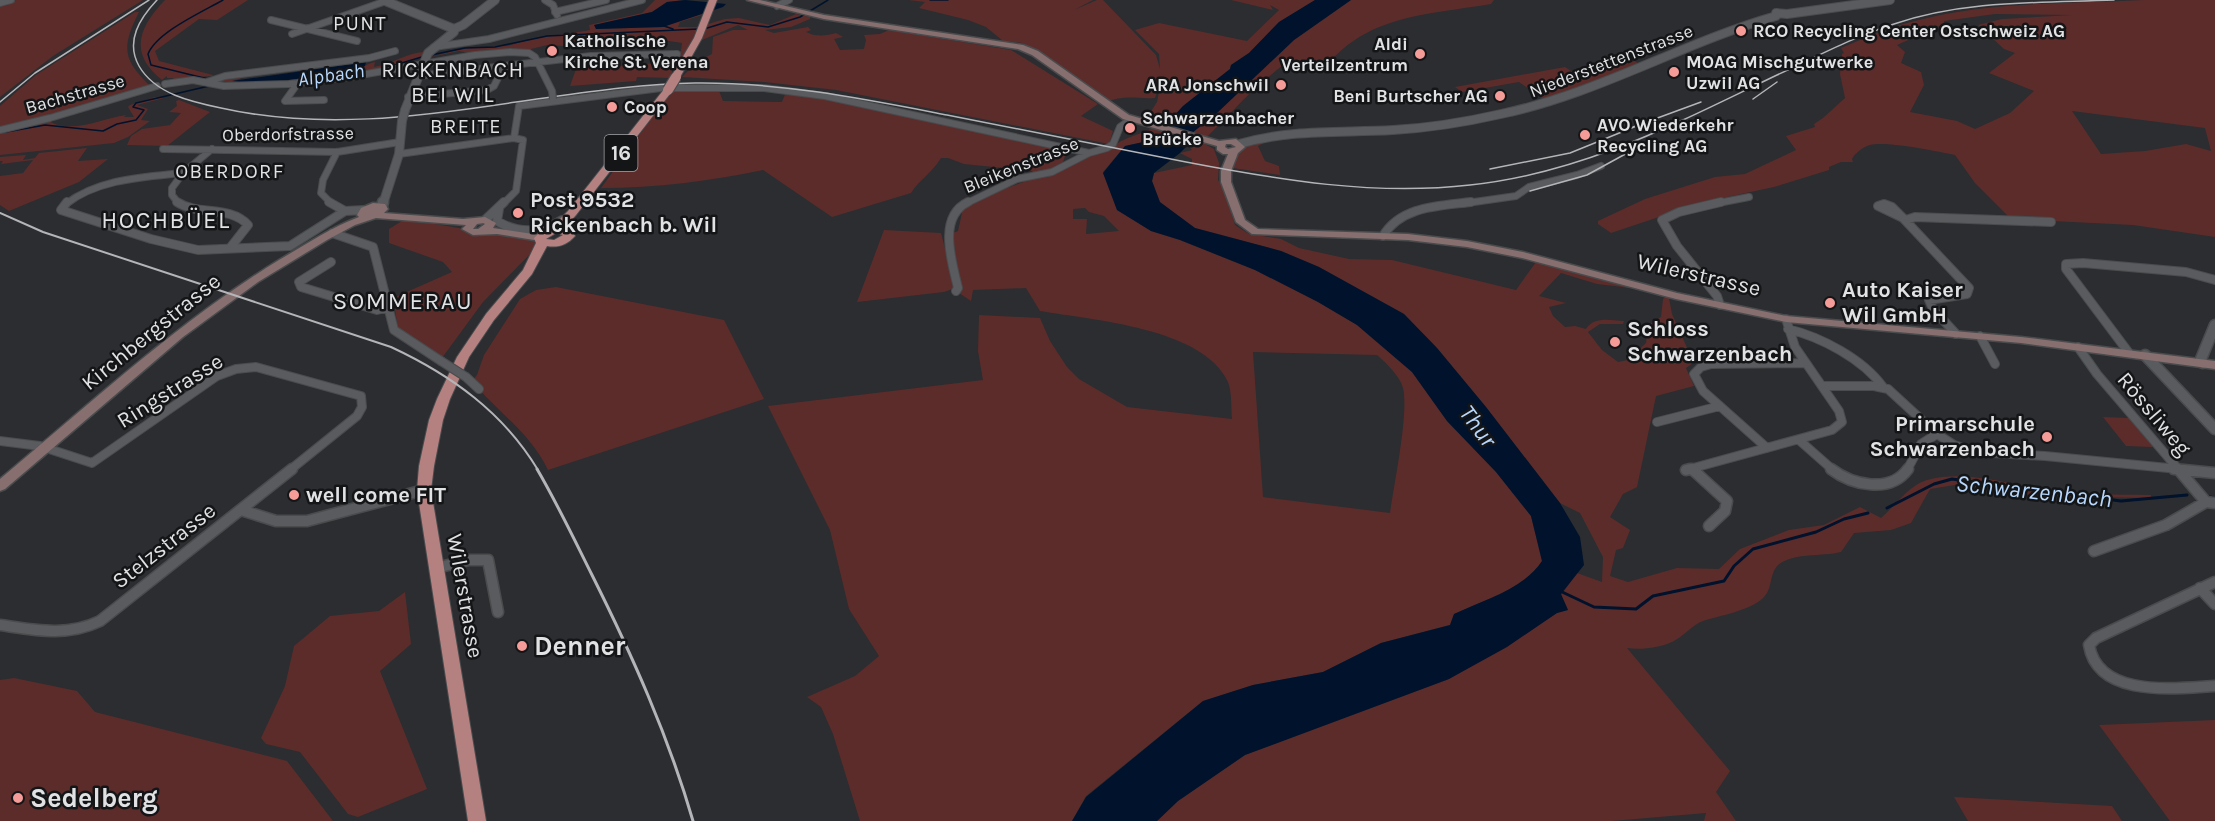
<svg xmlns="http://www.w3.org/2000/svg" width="2215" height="821" font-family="Karla,sans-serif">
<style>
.green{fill:#5c2c2b;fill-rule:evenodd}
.water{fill:#00122c}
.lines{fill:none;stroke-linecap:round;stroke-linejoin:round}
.stream-far1{stroke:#00122c;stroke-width:1.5}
.stream{stroke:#00122c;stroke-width:3}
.minor-far2-casing{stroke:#494b4d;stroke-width:8}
.minor-far1-casing{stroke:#494b4d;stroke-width:10}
.minor-casing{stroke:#494b4d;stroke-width:13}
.tertiary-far1-casing{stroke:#494b4d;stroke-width:10}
.tertiary-casing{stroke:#494b4d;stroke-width:13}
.secondary-casing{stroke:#494b4d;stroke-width:3}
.primary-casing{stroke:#494b4d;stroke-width:2}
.minor-far2{stroke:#595b5e;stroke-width:6}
.minor-far1{stroke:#595b5e;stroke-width:8}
.minor{stroke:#595b5e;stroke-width:10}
.tertiary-far1{stroke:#595b5e;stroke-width:8}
.tertiary{stroke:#595b5e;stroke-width:10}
.secondary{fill:#876e6f;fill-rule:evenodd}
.primary{fill:#b58180;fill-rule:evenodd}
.rail-far2{stroke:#b4b5b8;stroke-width:1.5}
.rail-far1{stroke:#b4b5b8;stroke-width:2}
.rail{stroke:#b4b5b8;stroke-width:3}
.minor-bridge-far1-casing{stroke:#494b4d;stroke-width:8;stroke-linecap:butt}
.minor-bridge-casing{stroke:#494b4d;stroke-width:10;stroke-linecap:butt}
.tertiary-bridge-casing{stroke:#494b4d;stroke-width:10;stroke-linecap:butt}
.primary-bridge-casing{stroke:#494b4d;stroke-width:12;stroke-linecap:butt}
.minor-bridge-far1{stroke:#595b5e;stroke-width:6}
.minor-bridge{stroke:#595b5e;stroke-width:8}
.tertiary-bridge{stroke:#595b5e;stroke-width:8}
.primary-bridge{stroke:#b58180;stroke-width:10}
.poi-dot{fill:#f59b98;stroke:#141517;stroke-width:2}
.labels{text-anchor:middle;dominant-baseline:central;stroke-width:5;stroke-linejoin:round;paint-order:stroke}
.far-poi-label{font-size:18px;font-weight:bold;fill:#e1e2e4;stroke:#141517;text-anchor:start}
.far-street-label{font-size:18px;fill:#e1e2e4;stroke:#141517}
.far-neighbourhood-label{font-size:20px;letter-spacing:1.5px;fill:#e1e2e4;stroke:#141517}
.far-water-label{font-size:20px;font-style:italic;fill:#b7d7fd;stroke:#141517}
.shield{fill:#141517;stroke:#a4a4a6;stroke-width:1.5}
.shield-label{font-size:21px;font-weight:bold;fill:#e1e2e4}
.far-quarter-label{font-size:22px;letter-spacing:1.5px;fill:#e1e2e4;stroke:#141517}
.poi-label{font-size:22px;font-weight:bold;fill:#e1e2e4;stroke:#141517;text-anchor:start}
.street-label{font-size:22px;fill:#e1e2e4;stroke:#141517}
.neighbourhood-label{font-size:24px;letter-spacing:1.5px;fill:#e1e2e4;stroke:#141517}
.water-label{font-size:24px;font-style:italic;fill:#b7d7fd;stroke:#141517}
.near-poi-label{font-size:27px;font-weight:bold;fill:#e1e2e4;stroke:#141517;text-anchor:start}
</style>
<rect width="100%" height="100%" fill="#2b2d30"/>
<!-- green -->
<path class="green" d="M 13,0 L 143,0 L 53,56 L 0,97 L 0,3 Z
M 165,0 L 248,0 L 217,20 L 199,19 L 155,51 L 159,61 L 213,75 L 212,76 L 196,77 L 210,80 L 195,77 L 170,81 L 174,78 L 167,78 L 167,76 L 162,80 C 128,53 139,27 165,0 Z
M 655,0 L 685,0 L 667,2 L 652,12 L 595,25 L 596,29 L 663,27 L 701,13 L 702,15 L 680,22 L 678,27 L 698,27 L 725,19 L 739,18 L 770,25 L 796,14 L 810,17 L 810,19 L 791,27 L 765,30 L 774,33 L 808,27 L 811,30 L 806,32 C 815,37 826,36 836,33 L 843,37 L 834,39 L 840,50 L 864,49 L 866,40 L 864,35 L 880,34 L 889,30 L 1011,50 L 1098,104 L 1081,116 L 1113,131 L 1109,144 L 836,90 L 764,82 L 682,77 L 698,61 L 712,54 L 713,37 L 733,30 L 748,30 L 738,25 L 690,45 L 671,78 L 637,77 L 636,81 L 570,86 L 576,69 L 656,63 L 656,66 L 672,65 L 672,74 L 679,59 L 673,56 L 681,51 L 682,43 L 669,41 L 612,43 L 580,47 L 547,45 L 523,51 L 474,54 L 459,51 L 431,57 L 465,48 L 507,46 L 536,38 L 585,31 L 590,30 L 589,25 L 642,13 Z
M 908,0 L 1093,0 L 1074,10 L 1097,0 L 1103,0 L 1156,55 L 1160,69 L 1159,54 L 1135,30 L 1159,23 L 1247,41 L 1279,10 L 1270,5 L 1273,10 L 1231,0 L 1315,0 L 1279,22 L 1249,53 L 1231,65 L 1230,69 L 1183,106 L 1165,126 L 1146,119 L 1157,102 L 1162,77 L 1155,98 C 1136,99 1128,95 1109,101 L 1023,43 L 1003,41 L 986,27 L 968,20 L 919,8 L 925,2 Z
M 1351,0 L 1494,0 L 1491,4 C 1445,12 1390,14 1352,42 C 1341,49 1333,59 1323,67 L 1290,59 L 1254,89 L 1206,138 L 1192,133 L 1218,112 L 1294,40 Z
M 2144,0 L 2215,0 L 2215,237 L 2133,225 L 2011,219 L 1975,183 L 1955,155 C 1935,151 1886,141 1870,145 C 1864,146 1854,154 1852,159 L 1853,162 L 1841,162 L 1829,167 L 1829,170 L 1774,187 L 1704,202 L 1611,233 L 1598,224 L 1598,221 L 1645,199 L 1715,177 L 1745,174 L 1796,150 L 1786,136 L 1815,127 L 1814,124 L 1823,118 L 1845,98 L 1840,74 L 1842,54 L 1844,53 L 1841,48 C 1865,38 1889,27 1915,21 C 1989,1 2068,4 2144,0 ZM 1995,14 L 2072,15 L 2002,19 L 1978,25 L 2004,49 L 2015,53 L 1989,73 L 2034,91 L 2010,113 L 1975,129 L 1957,121 L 1910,112 L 1924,85 L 1921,72 L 1901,63 L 1905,52 L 1897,45 L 1944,24 L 1944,21 ZM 2072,111 L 2205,128 L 2211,151 L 2186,144 L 2145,151 L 2101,154 Z
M 135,12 L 139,12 C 121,48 123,59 150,86 L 45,120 C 51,122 58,126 64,126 C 86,128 105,118 126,115 L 124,117 L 134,117 L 128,107 L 130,105 L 155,97 L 164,98 L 137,105 L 148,109 L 141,120 L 150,121 L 128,137 L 114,143 L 0,155 L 0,106 L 36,75 Z
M 424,52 L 421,58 L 369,72 L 297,82 L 228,84 L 216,81 L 340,65 L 244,77 L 233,81 C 270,83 312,80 349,72 C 359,71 365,64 375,62 L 374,67 C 392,64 406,53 424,52 Z
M 1635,61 L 1640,65 L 1549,103 L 1519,82 L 1462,92 L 1455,87 L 1565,67 L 1574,73 Z
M 717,86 L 723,101 L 782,102 L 786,92 L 825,96 L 1052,144 L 1065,156 L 1063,162 L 1052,170 L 1033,174 L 1032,171 L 964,164 L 948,158 L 941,158 C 933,172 919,180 911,193 L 832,217 L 763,170 C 710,181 656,188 601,188 L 674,87 Z
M 179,100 L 210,112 L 167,146 L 127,145 L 131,136 L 142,129 L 170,125 L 181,113 L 169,112 L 177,106 L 176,101 Z
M 1152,128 L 1168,133 L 1157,139 L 1125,146 L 1103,172 L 1117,210 L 1151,231 L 1180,240 L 1255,270 L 1318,302 L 1357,325 L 1412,372 L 1447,421 L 1496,472 L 1531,516 L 1542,561 C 1524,589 1483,600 1454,614 L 1450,625 L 1381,643 L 1323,672 L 1253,685 L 1203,701 L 1086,796 L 1072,821 L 860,821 L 833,734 L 821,707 L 807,697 L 855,676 L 879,656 L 849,609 L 830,530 L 768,406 L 983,380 L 978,351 L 979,315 L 1040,318 L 1050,341 L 1067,367 L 1079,379 L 1127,407 L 1232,419 C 1231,408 1232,392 1228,382 C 1204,328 1092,320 1040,311 L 1026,288 L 973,290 L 971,301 L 956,291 L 948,235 L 958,231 L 964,204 L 1069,165 C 1082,148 1088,146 1110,150 C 1119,138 1138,136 1152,128 ZM 1085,208 L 1089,212 L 1104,216 L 1119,231 L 1086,234 L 1087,219 L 1073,219 L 1073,209 ZM 1253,352 L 1377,355 C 1386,363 1400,376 1403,388 C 1409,413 1394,484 1390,513 L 1263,497 Z
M 1329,134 L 1266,142 L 1258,146 L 1265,161 L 1279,166 L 1280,175 L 1233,168 L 1236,155 L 1241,152 L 1248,141 Z
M 1188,139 L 1203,143 L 1214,149 L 1219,163 L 1218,180 L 1224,189 L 1235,225 L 1249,234 L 1281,239 L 1299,248 L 1349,259 L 1392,260 L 1516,290 L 1536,262 L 1631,288 L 1597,284 L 1561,273 L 1539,296 L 1566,303 L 1549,307 L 1553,316 L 1565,327 L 1575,326 L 1586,329 C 1594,316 1610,320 1624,321 L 1623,324 L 1600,324 L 1588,332 L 1602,350 L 1618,362 L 1628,360 L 1646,343 L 1648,325 L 1661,317 L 1663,299 L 1665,297 L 1669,298 L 1672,314 L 1692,359 L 1693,363 L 1686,368 L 1694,386 L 1656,396 L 1637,487 L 1623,494 L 1610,517 L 1630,530 L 1623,548 L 1616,550 L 1610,576 L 1628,582 L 1677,568 L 1719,569 L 1740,549 L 1789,530 L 1824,525 L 1860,507 L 1881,518 C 1895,506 1909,485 1927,480 C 1967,469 2010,485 2050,491 C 2083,496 2117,494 2151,495 L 2151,498 L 2038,496 L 1961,484 L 1930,489 L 1911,523 L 1891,530 L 1854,533 L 1841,552 C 1822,557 1794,552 1778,565 C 1769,574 1773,589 1763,598 C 1751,610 1719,616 1703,621 C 1692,625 1683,637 1672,642 C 1659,648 1641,650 1627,648 L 1730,771 L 1716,792 L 1736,821 L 1704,821 L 1706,813 L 1612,821 L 1157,821 L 1178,801 L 1245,755 L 1449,679 L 1557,613 L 1568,610 L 1561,595 L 1577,573 L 1602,582 L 1603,557 L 1580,513 L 1560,503 L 1486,407 L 1437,348 L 1404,314 L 1319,267 L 1281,251 L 1195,228 L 1160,203 L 1152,181 L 1154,173 L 1192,165 L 1192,159 L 1180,153 L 1192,150 L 1188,145 Z
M 87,148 L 78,161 L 108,159 L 79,182 L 9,211 L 0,205 L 0,176 L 23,173 L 33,160 L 1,164 L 3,161 L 0,161 L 0,157 L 26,155 L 23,160 L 35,158 L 39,153 Z
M 405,219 L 459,228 L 470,234 L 492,232 L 533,239 L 537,247 L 483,302 L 442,358 L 398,328 L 393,298 L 452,272 L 443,262 L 389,243 L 389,229 Z
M 884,230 L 941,233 L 955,288 L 944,292 L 857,302 Z
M 556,287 L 724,320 L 764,399 L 548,470 C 529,431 498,413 472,381 L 477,375 L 484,355 L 520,299 L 536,290 Z
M 2103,417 L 2129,418 L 2153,447 L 2126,446 Z
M 405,592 L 411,644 L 380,671 L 427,789 L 358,817 L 348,814 L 300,752 L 266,744 L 261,738 L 285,686 L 294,646 L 330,616 L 379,611 Z
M 14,678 L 77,691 L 95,712 L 287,761 L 333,821 L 0,821 L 0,680 Z
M 2215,720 L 2215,821 L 2170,821 L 2099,725 Z
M 1954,797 L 2112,806 L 2122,821 L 1968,821 Z"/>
<!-- water -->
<path class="water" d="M 685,0 L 726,4 L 723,7 L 663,27 L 596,29 L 594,25 L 652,12 L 667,2 Z
M 1315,0 L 1351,0 L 1294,40 L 1218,112 L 1192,133 L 1188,145 L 1180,153 L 1154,173 L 1152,181 L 1160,202 L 1195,228 L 1281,251 L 1319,267 L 1404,314 L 1437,348 L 1486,407 L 1560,503 L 1580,537 L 1584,565 L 1561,594 L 1568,610 L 1557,613 L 1507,647 L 1449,679 L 1245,755 L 1178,801 L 1157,821 L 1072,821 L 1086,797 L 1203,701 L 1253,685 L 1323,672 L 1381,643 L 1450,625 L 1454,614 C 1483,600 1524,589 1542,561 L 1531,516 L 1496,472 L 1447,421 L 1412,372 L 1357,325 L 1318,302 L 1255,270 L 1180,240 L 1151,231 L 1117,210 L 1103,173 L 1125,146 L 1157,139 L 1168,133 L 1165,126 L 1183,106 L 1230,69 L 1231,65 L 1249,53 L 1279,22 Z
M 366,62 L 365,66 C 342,76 255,86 232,81 Z"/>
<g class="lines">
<!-- stream-far1 -->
<path class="stream-far1" d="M 930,0 L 948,0
M 664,26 L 673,29
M 704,29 L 727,22 L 768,27 L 800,17 L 828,0
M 431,55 L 465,48 L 495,47 L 547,36 L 699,29
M 385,68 L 425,56
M 208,79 L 151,65 L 148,54 C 157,32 202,12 223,0
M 6,132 L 45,125 L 103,131 L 117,124 L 136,120 L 144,110 L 133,107 L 136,103 L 209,86"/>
<!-- stream -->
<path class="stream" d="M 2209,497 L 2215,498
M 1887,508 L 1934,484 L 1952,479 L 2121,501 L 2187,495
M 1560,591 L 1594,607 L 1636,609 L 1653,596 L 1724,581 L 1734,566 L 1753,549 L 1816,532 L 1844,519 L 1868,513"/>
<defs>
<path id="minor-far2" d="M 545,0 L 553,5 L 557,15
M 0,3 L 11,0
M 777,6 L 789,0
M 555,12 L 606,0
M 271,20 L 357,41
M 292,34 L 386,1
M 434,47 L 489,39 L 642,0
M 418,76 L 591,56 L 677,54
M 207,82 L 225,76 L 369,58 L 395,51
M 298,83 L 285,101 L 324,100
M 165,84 L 193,80 L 224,86 L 289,84 L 349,77 L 475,55 L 510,52 L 529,53 L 535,57 L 552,91
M 408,97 L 487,90 L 494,86 L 503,68
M 0,130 L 50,118 L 157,86
M 514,138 L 519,106 L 661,88 L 764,88 L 825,96 L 1089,153
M 163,149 L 337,152 L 400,142
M 399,154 L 514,138 L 523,140 L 516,191 L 503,204
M 66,204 C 98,179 144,177 182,173
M 179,204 L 172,195 L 172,188 L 183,173 L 212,149
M 332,204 L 321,193 L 323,180 L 337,152
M 965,204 L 1017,179 L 1052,172 L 1089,153 L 1107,148 L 1113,144 L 1120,127 L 1131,119
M 1460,204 L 1516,196 L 1529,187 L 1577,175 L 1601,166
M 1713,204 L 1749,197"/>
<path id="minor-far1" d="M 67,202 L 61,210 L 151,239 L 198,250 L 290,246 L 345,211 L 364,210
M 177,202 C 198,216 230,205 248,225 L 230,248
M 329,202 L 345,211
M 1884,204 L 1892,207 L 1903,218 L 1878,206 Z
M 499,209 L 497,221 C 518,234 542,233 562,220
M 1903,218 L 1969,288 L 1967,294 L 1929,300 L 1933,309 L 1956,334
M 485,220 L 504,202
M 1906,220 L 1915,217 L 2051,222
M 332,233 L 373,247 L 394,330 L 441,361
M 1383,236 C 1401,206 1439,206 1471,202
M 331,262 L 299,282 L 301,287 L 377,310 L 389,307
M 956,291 L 958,288 C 952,262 937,217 968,202
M 1720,305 L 1717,296 L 1677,246 L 1662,220 L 1679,212 L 1721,202
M 1788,329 C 1821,337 1863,359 1883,387
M 1980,336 L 1995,364
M 2078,347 L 2097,374 L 2179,470
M 2129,353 L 2066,269 L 2066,264 L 2083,263 L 2186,272 L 2215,280
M 466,377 L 479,389
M 1822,386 L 1874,386 L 1888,389 L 1937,434 L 1954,445 L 1975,452 L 2045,456 L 2189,470
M 1657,422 L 1720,406
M 1799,440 L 1833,470
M 0,441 L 40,446 L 92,463 L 217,376 L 236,369 L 256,367 L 361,396 L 362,407 L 357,416 L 290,470
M 1767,448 L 1703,391 L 1694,374 L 1701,367 L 1711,364 L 1806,363
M 1686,470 L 1832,430 L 1842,422 L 1839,411 L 1795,347 L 1786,319
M 1907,470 L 1921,444 L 1937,434"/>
<path id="minor" d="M 1692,469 L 1727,501 L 1725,511 L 1709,526
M 1831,469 C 1852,485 1890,494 1908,469
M 2174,469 L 2215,473
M 2178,469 L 2206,502
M 1686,470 L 1690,469
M 241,510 L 276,521 L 307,521 L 424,490
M 2094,551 L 2166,525 L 2206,502 L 2215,503
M 436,568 L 469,560 L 488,560 L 498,612
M 2215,582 L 2096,638 L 2089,645 C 2098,699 2177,688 2215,686
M 2200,588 L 2215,604
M 0,625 C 35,630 67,637 100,621 L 292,469"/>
<path id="tertiary-far1" d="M 383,0 L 454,29
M 405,110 L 428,53 L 454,32 L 454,29 L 463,25 L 495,0
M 1239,144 C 1290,129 1340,133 1393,130 C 1429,128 1466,122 1501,114 C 1597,94 1682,43 1776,16 L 1776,13 L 1787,14 L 1890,0
M 383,204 L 399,154 L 402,121"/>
<path id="tertiary" d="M 382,206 L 383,202
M 2145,355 L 2215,429
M 2203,363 L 2201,359 L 2215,325"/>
<path id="secondary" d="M 747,0 L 760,0 L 824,15 L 1023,45 L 1038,51 L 1129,115 L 1219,141 L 1236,139 L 1245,147 L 1238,153 L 1231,171 L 1231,182 L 1245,220 L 1258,229 L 1408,234 L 1467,241 L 1523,252 L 1677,293 L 1786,316 L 2021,337 L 2215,361 L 2215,369 L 2021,343 L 1786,322 L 1676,299 L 1522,258 L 1467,247 L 1408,240 L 1252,234 L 1236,222 L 1221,182 L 1221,171 L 1228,154 L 1223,154 L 1217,150 L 1217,146 L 1123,119 L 1032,55 L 1018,49 L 824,19 ZM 1226,144 L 1231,144 L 1236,147 L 1228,149 L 1225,147 Z
M 373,203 L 385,204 L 388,209 L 384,213 L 463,219 L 485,217 L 496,223 L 493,228 L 540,235 L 545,238 L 540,241 L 497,234 L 473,235 L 462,229 L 466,225 L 376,218 L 355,225 L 327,240 L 258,282 L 183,337 L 5,489 L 0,491 L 0,479 C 91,403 178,322 279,260 C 305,245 330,228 359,217 L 357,215 L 361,208 ZM 484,223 L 485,224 L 478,229 L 473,229 L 477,224 Z"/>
<path id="primary" d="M 709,0 L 717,0 L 702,38 L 679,79 L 673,79 L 671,77 L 694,38 Z
M 665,88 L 673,90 L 576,215 L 565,227 L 571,228 L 575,236 C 567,245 558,248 547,246 L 532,274 L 494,320 L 469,357 L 450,399 L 443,420 L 434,466 L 431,490 L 486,821 L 468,821 L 417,490 L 419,466 L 429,420 L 437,399 L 457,357 L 486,314 L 523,270 L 536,243 L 534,238 L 540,232 L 551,228 L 568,211 ZM 556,233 L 563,235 L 554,240 L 546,239 Z"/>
</defs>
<!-- minor-far2 casing -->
<use href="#minor-far2" class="minor-far2-casing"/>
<!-- minor-far1 casing -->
<use href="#minor-far1" class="minor-far1-casing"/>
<!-- minor casing -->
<use href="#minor" class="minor-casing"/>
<!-- tertiary-far1 casing -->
<use href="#tertiary-far1" class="tertiary-far1-casing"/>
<!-- tertiary casing -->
<use href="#tertiary" class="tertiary-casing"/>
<!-- secondary casing -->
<use href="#secondary" class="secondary-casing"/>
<!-- primary casing -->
<use href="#primary" class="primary-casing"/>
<!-- minor-far2 -->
<use href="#minor-far2" class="minor-far2"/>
<!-- minor-far1 -->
<use href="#minor-far1" class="minor-far1"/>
<!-- minor -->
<use href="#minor" class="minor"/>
<!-- tertiary-far1 -->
<use href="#tertiary-far1" class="tertiary-far1"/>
<!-- tertiary -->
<use href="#tertiary" class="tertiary"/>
<!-- secondary -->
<use href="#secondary" class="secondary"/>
<!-- primary -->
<use href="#primary" class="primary"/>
<!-- rail-far2 -->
<path class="rail-far2" d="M 157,0 C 140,18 125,41 139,66 C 155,94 192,102 221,108 C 319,130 418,117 516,102 C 575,94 635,84 695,83 C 780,82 864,99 947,115 C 1027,131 1106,146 1186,162 C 1280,180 1374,196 1470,185 C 1583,173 1677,123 1777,75 C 1816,57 1853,37 1894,24 C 1965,0 2040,3 2114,0
M 1753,99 L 1777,82
M 0,102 L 35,73 L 149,0
M 1633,127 L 1701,102
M 1490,169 L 1570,153 L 1639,125
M 1530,191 L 1587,175 L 1640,146"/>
<!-- rail-far1 -->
<path class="rail-far1" d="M 0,213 L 43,232 L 391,347 C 451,375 503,412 538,470"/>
<!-- rail -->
<path class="rail" d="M 537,469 C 557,503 574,539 592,575 C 632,655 668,735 693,821"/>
<defs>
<path id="minor-bridge-far1" d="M 552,91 L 553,99"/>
<path id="minor-bridge" d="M 441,361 L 466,377"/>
<path id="tertiary-bridge" d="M 402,121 L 405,110"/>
<path id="primary-bridge" d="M 668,90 L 676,77"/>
</defs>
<!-- minor-bridge-far1 casing -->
<use href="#minor-bridge-far1" class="minor-bridge-far1-casing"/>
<!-- minor-bridge casing -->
<use href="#minor-bridge" class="minor-bridge-casing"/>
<!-- tertiary-bridge casing -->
<use href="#tertiary-bridge" class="tertiary-bridge-casing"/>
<!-- primary-bridge casing -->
<use href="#primary-bridge" class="primary-bridge-casing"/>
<!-- minor-bridge-far1 -->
<use href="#minor-bridge-far1" class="minor-bridge-far1"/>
<!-- minor-bridge -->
<use href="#minor-bridge" class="minor-bridge"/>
<!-- tertiary-bridge -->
<use href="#tertiary-bridge" class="tertiary-bridge"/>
<!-- primary-bridge -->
<use href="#primary-bridge" class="primary-bridge"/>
</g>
<!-- markers -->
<g class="poi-dot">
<circle cx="1741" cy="31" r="6"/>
<circle cx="552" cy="51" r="6"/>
<circle cx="1420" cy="54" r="6"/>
<circle cx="1674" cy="72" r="6"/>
<circle cx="1281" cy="85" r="6"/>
<circle cx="1500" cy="96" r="6"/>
<circle cx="612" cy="107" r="6"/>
<circle cx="1130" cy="128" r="6"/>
<circle cx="1585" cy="135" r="6"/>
<circle cx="518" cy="213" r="6"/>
<circle cx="1830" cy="303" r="6"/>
<circle cx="1615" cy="342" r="6"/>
<circle cx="2047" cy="437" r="6"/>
<circle cx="294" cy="495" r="6"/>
<circle cx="522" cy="646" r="6"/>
<circle cx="18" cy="798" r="6"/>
</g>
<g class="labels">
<!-- far-poi labels -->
<g class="far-poi-label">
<text x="1753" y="31">RCO Recycling Center Ostschweiz AG</text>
<text x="564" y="41">Katholische<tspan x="564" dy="21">Kirche St. Verena</tspan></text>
<text x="1408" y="44" text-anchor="end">Aldi<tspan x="1408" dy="21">Verteilzentrum</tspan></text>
<text x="1686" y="62">MOAG Mischgutwerke<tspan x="1686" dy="21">Uzwil AG</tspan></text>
<text x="1269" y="85" text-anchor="end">ARA Jonschwil</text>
<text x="1488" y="96" text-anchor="end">Beni Burtscher AG</text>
<text x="624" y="107">Coop</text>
<text x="1142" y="118">Schwarzenbacher<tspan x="1142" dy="21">Brücke</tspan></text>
<text x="1597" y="125">AVO Wiederkehr<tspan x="1597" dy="21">Recycling AG</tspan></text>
</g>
<!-- far-street labels -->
<g class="far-street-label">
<text transform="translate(1611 61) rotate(-21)">Niederstettenstrasse</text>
<text transform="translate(75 94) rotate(-16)">Bachstrasse</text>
<text transform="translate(288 134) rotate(-1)">Oberdorfstrasse</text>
<text transform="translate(1021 165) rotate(-22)">Bleikenstrasse</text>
</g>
<!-- far-neighbourhood labels -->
<g class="far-neighbourhood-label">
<text x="360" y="23">PUNT</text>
<text x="466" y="126">BREITE</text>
<text x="230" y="171">OBERDORF</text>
</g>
<!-- far-water labels -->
<g class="far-water-label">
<text transform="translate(331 75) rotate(-8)">Alpbach</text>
</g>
<!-- shield labels -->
<rect class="shield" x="604.5" y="135" width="33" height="36" rx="4.5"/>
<g class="shield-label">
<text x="621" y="153">16</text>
</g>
<!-- far-quarter labels -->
<g class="far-quarter-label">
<text x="453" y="70">RICKENBACH<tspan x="453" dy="25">BEI WIL</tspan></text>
</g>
<!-- poi labels -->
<g class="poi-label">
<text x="530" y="200">Post 9532<tspan x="530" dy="25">Rickenbach b. Wil</tspan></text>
<text x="1842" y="290">Auto Kaiser<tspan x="1842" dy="25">Wil GmbH</tspan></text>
<text x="1627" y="329">Schloss<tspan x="1627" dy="25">Schwarzenbach</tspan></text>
<text x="2035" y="424" text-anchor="end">Primarschule<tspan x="2035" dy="25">Schwarzenbach</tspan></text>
<text x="306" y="495">well come FIT</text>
</g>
<!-- street labels -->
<g class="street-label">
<text transform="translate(1699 275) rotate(13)">Wilerstrasse</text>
<text transform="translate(151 332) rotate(-39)">Kirchbergstrasse</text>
<text transform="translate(170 391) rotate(-32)">Ringstrasse</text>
<text transform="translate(2154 414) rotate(50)">Rössliweg</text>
<text transform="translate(164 546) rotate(-38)">Stelzstrasse</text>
<text transform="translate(465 596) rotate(80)">Wilerstrasse</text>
</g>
<!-- neighbourhood labels -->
<g class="neighbourhood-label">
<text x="166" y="220">HOCHBÜEL</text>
<text x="403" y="301">SOMMERAU</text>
</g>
<!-- water labels -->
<g class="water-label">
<text transform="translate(1478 426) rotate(54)">Thur</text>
<text transform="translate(2034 491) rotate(6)">Schwarzenbach</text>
</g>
<!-- near-poi labels -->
<g class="near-poi-label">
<text x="534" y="646">Denner</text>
<text x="30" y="798">Sedelberg</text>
</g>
</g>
</svg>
